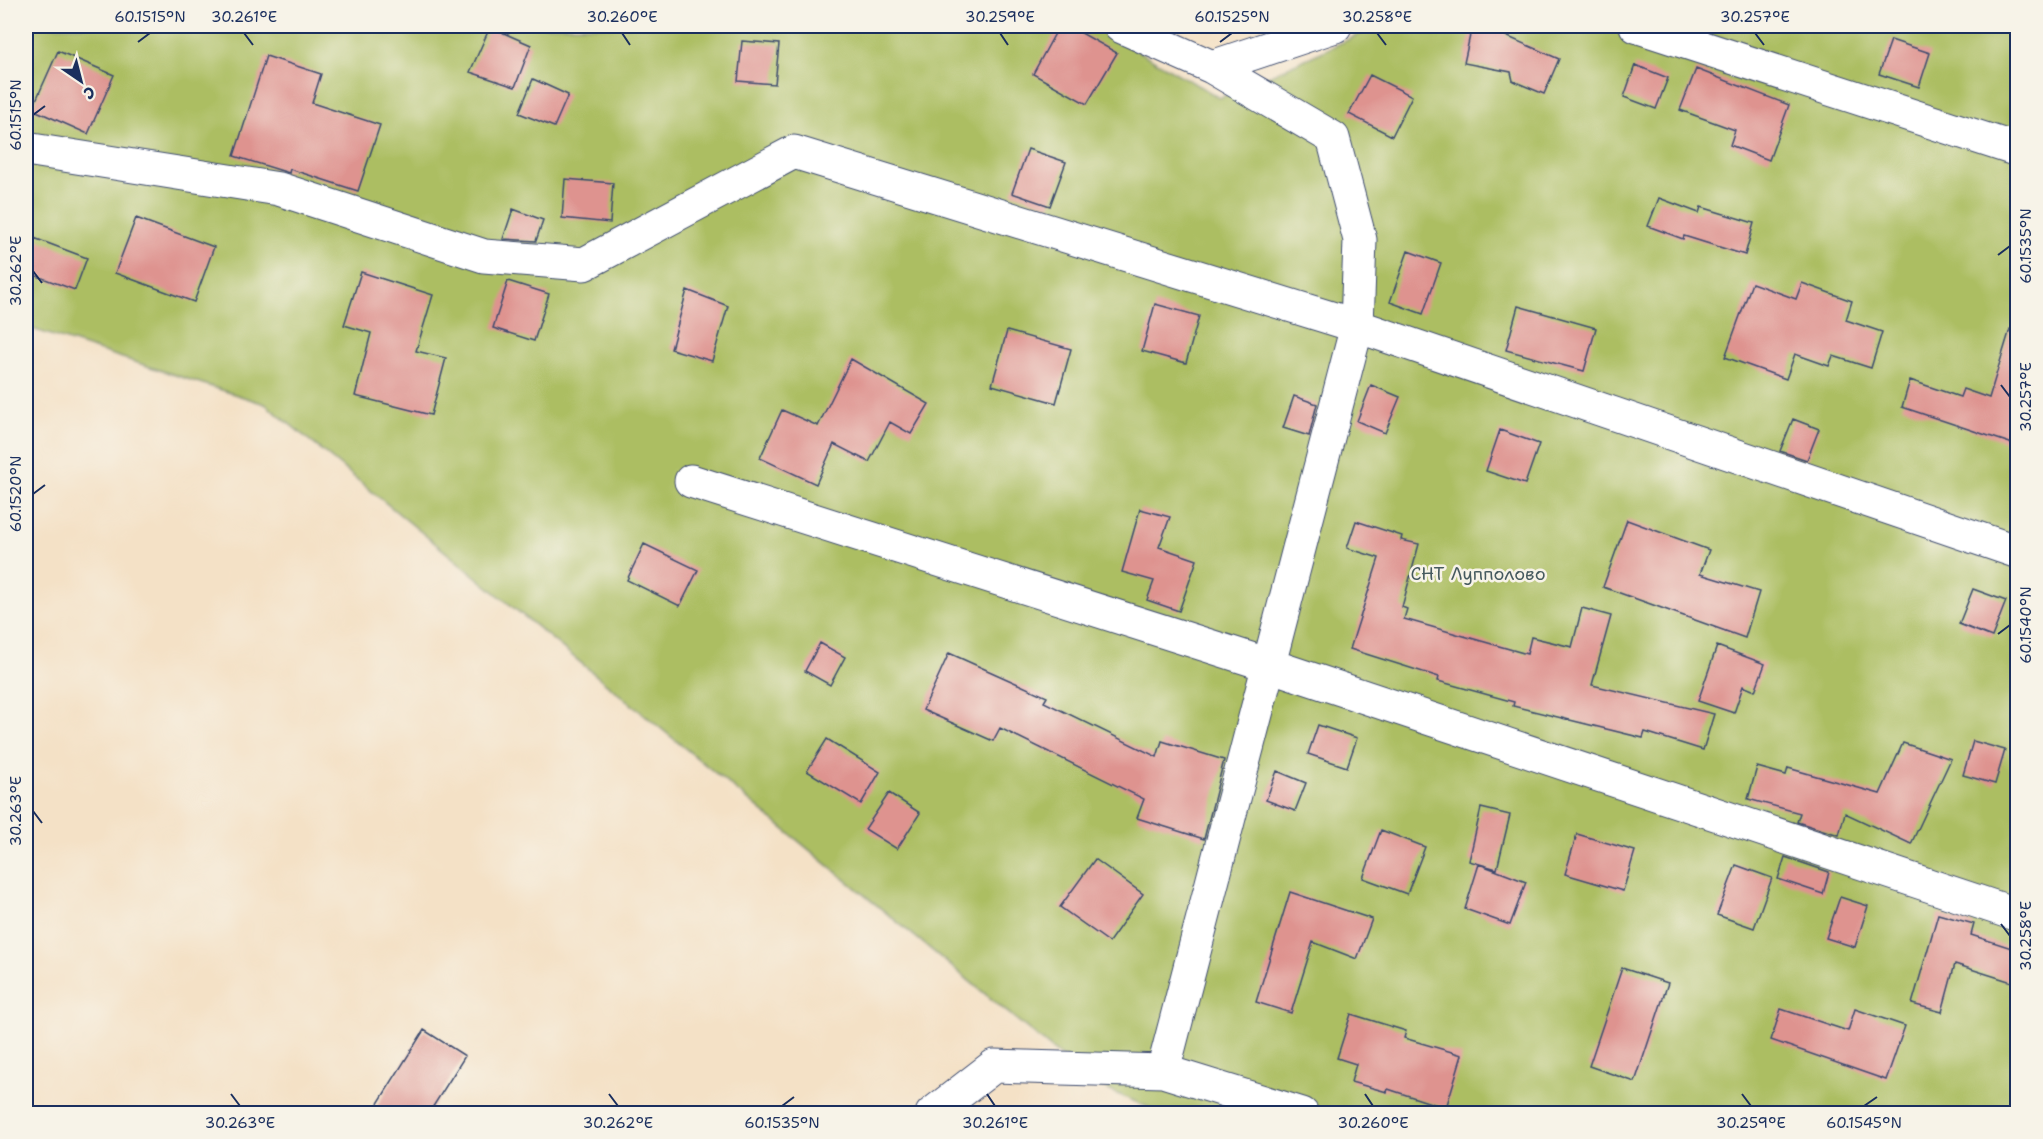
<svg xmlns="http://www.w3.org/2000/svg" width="2043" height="1139" font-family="'Shantell Sans',sans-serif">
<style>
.green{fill:#acbe62;stroke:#647660;stroke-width:1.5}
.building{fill:#de938f}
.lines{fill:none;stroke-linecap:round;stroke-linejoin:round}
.minor-casing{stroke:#3c4a6e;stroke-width:35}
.minor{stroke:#fff;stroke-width:33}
.ticks{fill:none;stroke:#1b2f5e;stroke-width:2}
.labels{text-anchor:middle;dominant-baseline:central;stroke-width:5;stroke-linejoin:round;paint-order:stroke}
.park-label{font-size:18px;fill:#465a5f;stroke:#f7f3e8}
.neatline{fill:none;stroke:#1b2f5e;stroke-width:2}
.ticks-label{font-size:15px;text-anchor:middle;fill:#1b2f5e}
</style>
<rect width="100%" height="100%" fill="#f7f3e8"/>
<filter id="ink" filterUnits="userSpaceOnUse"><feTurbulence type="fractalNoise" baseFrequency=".0167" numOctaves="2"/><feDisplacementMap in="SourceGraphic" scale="12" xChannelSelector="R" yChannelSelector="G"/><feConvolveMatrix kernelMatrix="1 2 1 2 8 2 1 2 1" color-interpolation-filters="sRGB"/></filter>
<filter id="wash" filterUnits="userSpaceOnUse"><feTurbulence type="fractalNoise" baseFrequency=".008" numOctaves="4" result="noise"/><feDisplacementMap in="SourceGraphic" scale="24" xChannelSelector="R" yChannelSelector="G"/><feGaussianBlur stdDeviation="1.35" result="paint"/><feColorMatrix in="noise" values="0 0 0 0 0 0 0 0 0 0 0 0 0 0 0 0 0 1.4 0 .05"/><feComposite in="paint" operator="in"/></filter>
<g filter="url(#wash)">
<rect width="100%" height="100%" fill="#f4e1c6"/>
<!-- green -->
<path class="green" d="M 26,26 L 1094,26 L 1220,98 L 1378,26 L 2017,26 L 2017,1113 L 1161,1113 L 1095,1084 L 265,404 L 26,327 Z"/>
<g id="blocks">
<!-- building -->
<path class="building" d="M 1059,26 L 1069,26 L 1117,53 L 1087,104 L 1033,74 Z
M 1472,26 L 1508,26 L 1506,36 L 1559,59 L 1544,94 L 1513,81 L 1511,72 L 1464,63 Z
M 490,27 L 531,45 L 515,87 L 470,72 Z
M 1891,40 L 1930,53 L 1919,87 L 1879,74 Z
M 742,41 L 779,44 L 775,84 L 738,81 Z
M 58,51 L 114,75 L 88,134 L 32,109 Z
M 266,56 L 321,74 L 312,103 L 380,125 L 358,191 L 290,169 L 289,173 L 234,156 Z
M 1635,65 L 1668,78 L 1656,109 L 1624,97 Z
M 1696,69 L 1789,105 L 1769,160 L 1730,145 L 1735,130 L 1680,110 Z
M 1370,75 L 1412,96 L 1392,136 L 1349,114 Z
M 533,79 L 568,95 L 554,127 L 519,113 Z
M 1028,149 L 1066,162 L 1050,206 L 1012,193 Z
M 565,179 L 613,183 L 610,223 L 562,218 Z
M 1659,198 L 1699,213 L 1701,207 L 1754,223 L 1745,255 L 1684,236 L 1683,239 L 1648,226 Z
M 513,209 L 543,220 L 536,241 L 503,239 Z
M 136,218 L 214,247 L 194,302 L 115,273 Z
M 34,238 L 87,258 L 75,290 L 26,272 L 26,262 Z
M 1408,251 L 1441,263 L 1423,314 L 1390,302 Z
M 361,272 L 433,295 L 416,351 L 446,358 L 431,415 L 355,396 L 371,333 L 344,325 Z
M 508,281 L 549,294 L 534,341 L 493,328 Z
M 1752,283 L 1796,299 L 1802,283 L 1852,301 L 1846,320 L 1882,332 L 1871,368 L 1833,356 L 1829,366 L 1795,354 L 1786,379 L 1725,357 Z
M 687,290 L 728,306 L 712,361 L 671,349 Z
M 1155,304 L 1199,316 L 1186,363 L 1142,351 Z
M 1518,306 L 1596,328 L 1584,371 L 1506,350 Z
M 2010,329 L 2018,330 L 2018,432 L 2013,444 L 1902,407 L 1910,380 L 1960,397 L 1963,389 L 1989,398 Z
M 1007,331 L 1071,349 L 1056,403 L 992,385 Z
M 851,359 L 929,404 L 911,434 L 890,422 L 869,462 L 834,444 L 816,484 L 760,458 L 782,410 L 818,426 Z
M 1371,385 L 1400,397 L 1385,433 L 1357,421 Z
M 1294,396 L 1317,404 L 1309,436 L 1283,428 Z
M 1793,419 L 1819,429 L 1807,460 L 1780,451 Z
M 1500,430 L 1539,444 L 1525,484 L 1486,471 Z
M 1140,509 L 1170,517 L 1159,547 L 1197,560 L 1179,611 L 1147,600 L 1154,581 L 1122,572 Z
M 1627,520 L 1709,550 L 1700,574 L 1759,592 L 1745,638 L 1603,587 Z
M 1356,521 L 1402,536 L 1401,540 L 1419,544 L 1402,607 L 1407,609 L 1404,619 L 1527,654 L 1531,637 L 1572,647 L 1582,608 L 1611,616 L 1592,685 L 1714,714 L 1703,750 L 1645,732 L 1643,738 L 1513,706 L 1514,702 L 1438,681 L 1439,677 L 1350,649 L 1379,558 L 1347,548 Z
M 644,544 L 698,570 L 680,606 L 627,580 Z
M 1973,589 L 2006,601 L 1992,637 L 1959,624 Z
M 820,643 L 845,657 L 830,685 L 805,671 Z
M 1717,646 L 1765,664 L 1755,691 L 1743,686 L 1734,713 L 1698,701 Z
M 949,653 L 1047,697 L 1044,702 L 1157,757 L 1162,741 L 1224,760 L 1204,839 L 1137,818 L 1144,799 L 1000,728 L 993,741 L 923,710 Z
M 1318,725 L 1357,738 L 1347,767 L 1308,754 Z
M 827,739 L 880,772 L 861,804 L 807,771 Z
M 1973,741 L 2005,750 L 1995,784 L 1963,775 Z
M 1903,743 L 1951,759 L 1911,844 L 1845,813 L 1839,835 L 1797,822 L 1800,813 L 1748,799 L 1757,767 L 1786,775 L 1788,768 L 1880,794 Z
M 1277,771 L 1306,783 L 1295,811 L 1266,800 Z
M 889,793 L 920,813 L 897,849 L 865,829 Z
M 1481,808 L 1510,815 L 1497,869 L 1469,861 Z
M 1381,830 L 1425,847 L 1407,894 L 1363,878 Z
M 1577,834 L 1635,851 L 1623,891 L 1565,874 Z
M 1785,857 L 1829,872 L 1823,894 L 1778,879 Z
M 1095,859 L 1143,894 L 1109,942 L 1060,907 Z
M 1479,864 L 1526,882 L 1510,925 L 1465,909 Z
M 1736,865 L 1772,878 L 1754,928 L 1717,915 Z
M 1290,892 L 1372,919 L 1357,959 L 1313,942 L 1291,1013 L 1256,1002 Z
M 1840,897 L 1868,906 L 1855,947 L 1826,938 Z
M 1938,914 L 1974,924 L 1971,935 L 2018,950 L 2018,984 L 1955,964 L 1942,1012 L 1912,1004 Z
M 1622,968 L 1668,983 L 1635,1082 L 1589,1066 Z
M 1781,1009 L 1848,1031 L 1855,1009 L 1905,1026 L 1886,1080 L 1771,1040 Z
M 1351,1014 L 1406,1031 L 1404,1038 L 1462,1055 L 1446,1108 L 1388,1089 L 1387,1092 L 1351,1082 L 1356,1064 L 1337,1058 Z
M 424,1030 L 465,1056 L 429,1113 L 372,1113 Z"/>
</g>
</g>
<g filter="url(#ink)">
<use href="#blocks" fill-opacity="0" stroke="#3c4a6e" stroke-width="1.5"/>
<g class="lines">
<defs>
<path id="minor" d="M 1120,26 L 1212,67 L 1333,138 L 1360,240 L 1357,326 L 1163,1071
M 1636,26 L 2018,150
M 1212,67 L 1335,26
M 26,149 L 279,189 L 484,256 L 584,264 L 794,152 L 1357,326 L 2018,552
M 691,481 L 1269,665 L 2018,915
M 932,1114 L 994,1066 L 1163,1071 L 1302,1114"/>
</defs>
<!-- minor casing -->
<use href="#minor" class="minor-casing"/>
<!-- minor -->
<use href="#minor" class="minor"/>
</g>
</g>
<!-- ticks -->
<path class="ticks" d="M 244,33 L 253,45M 622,33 L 630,45M 1000,33 L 1008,45M 1377,33 L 1386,45M 1755,33 L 1764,45M 138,42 L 150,33M 1220,42 L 1232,33M 33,115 L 45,106M 1998,255 L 2010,246M 33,271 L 42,283M 2001,385 L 2010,397M 33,494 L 45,485M 1998,634 L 2010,625M 33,811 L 42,823M 2001,924 L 2010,936M 231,1094 L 240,1106M 609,1094 L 618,1106M 987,1094 L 995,1106M 1365,1094 L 1373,1106M 1742,1094 L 1751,1106M 782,1106 L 794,1097M 1864,1106 L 1877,1097"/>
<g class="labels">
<!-- park labels -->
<g class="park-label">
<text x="1478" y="574">СНТ Лупполово</text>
</g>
</g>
<!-- margin -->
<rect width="2043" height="1139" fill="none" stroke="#f7f3e8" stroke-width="66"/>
<!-- north arrow -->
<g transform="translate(81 81) rotate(145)" stroke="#f7f3e8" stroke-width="4.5" paint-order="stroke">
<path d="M0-4.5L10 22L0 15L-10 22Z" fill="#1b2f5e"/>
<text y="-9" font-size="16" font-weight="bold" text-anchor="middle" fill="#1b2f5e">С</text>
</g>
<rect x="33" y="33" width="1977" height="1073" class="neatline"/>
<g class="ticks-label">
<text x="150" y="22">60.1515°N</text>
<text x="244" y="22">30.261°E</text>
<text x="622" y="22">30.260°E</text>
<text x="1000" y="22">30.259°E</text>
<text x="1232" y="22">60.1525°N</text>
<text x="1377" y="22">30.258°E</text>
<text x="1755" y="22">30.257°E</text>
<text transform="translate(16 115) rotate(-90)" y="5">60.1515°N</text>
<text transform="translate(2026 246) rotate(-90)" y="5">60.1535°N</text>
<text transform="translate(16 271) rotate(-90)" y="5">30.262°E</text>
<text transform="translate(2026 397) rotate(-90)" y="5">30.257°E</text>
<text transform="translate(16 494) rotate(-90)" y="5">60.1520°N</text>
<text transform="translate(2026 625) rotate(-90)" y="5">60.1540°N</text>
<text transform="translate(16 811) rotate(-90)" y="5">30.263°E</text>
<text transform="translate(2026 936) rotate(-90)" y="5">30.258°E</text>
<text x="240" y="1128">30.263°E</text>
<text x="618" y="1128">30.262°E</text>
<text x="782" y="1128">60.1535°N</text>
<text x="995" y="1128">30.261°E</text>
<text x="1373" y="1128">30.260°E</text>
<text x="1751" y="1128">30.259°E</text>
<text x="1864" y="1128">60.1545°N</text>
</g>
</svg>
